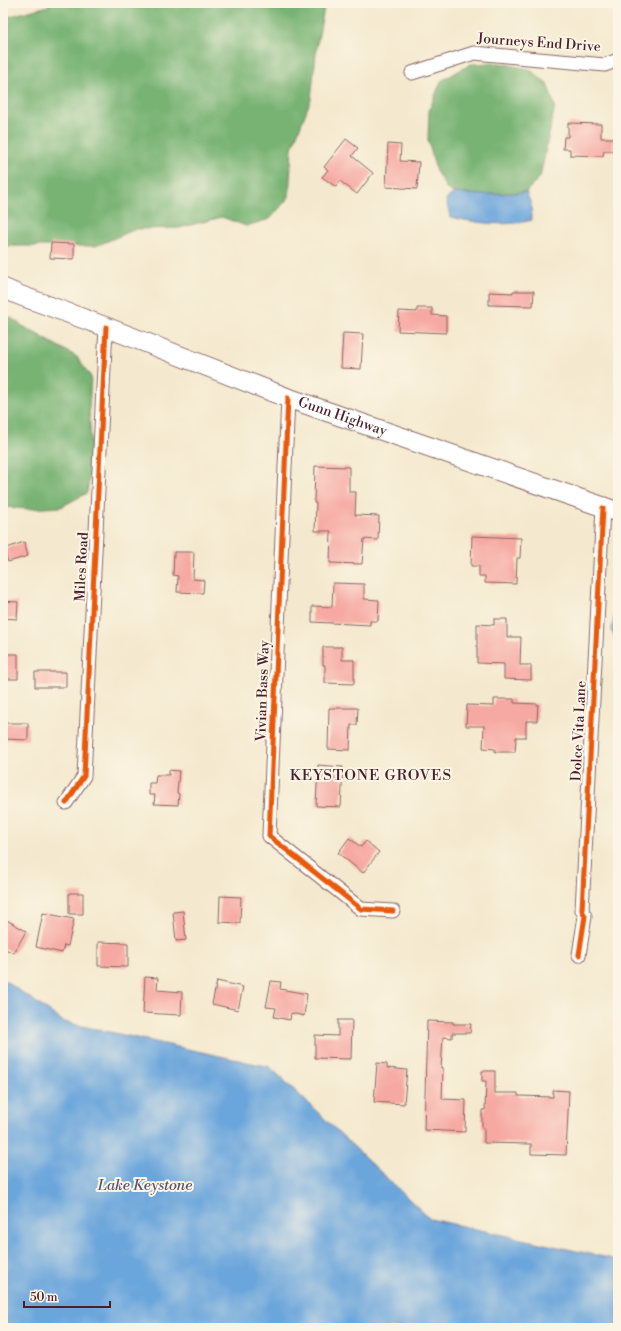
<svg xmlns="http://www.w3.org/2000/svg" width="621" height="1331" font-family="'Libre Bodoni',serif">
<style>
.forest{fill:#78b373;stroke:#61694f}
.water{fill:#6ba5db;stroke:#5a6283}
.building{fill:#f6a8a2}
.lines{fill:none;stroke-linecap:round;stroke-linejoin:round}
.minor-casing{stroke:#866664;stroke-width:15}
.secondary-casing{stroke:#866664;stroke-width:21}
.minor{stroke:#fff;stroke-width:13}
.secondary{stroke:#fff;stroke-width:19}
.cycleway-casing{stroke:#fcf5e5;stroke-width:8}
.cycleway{stroke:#e8590c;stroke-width:5}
.labels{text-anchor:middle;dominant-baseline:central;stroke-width:4;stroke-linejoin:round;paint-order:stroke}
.street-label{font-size:14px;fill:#4a1f2b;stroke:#fcf5e5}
.neighbourhood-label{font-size:15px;letter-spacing:1px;fill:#4a1f2b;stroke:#fcf5e5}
.water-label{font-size:15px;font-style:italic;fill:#575571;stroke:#fcf5e5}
</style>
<rect width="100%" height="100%" fill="#fcf5e5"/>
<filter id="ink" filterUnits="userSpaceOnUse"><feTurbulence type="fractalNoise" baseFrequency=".025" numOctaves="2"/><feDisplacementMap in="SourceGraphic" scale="8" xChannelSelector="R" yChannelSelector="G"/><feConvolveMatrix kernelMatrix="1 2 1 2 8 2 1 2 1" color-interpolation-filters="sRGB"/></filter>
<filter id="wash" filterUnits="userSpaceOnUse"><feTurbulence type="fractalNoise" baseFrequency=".012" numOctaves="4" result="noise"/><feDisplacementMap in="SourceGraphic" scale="16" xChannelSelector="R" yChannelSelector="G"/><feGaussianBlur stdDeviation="0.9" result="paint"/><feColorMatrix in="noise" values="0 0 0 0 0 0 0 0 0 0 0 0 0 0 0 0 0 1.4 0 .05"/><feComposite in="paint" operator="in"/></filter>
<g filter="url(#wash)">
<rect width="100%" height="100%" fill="#f4e9ce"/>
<!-- forest -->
<path class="forest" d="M 49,3 L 325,3 L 317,45 L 311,99 L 292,148 L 289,197 L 270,219 L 246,226 L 222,217 L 179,228 L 136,229 L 96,246 L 8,246 L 3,244 L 3,18 L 48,6 Z
M 499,63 L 529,69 L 547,84 L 555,106 L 540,177 L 526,192 L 480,195 L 454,193 L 447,189 L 436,171 L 428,140 L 429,111 L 441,81 L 471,64 Z
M 3,312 L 21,325 L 77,357 L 91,377 L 89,408 L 92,460 L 87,493 L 61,507 L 27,509 L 3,507 Z"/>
<!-- water -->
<path class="water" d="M 526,192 L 531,204 L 532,220 C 505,227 476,223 450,217 L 446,199 L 454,193 L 480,195 Z
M 618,601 L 618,641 L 611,631 Z
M 3,979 L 64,1022 L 270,1067 L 430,1219 L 618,1260 L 618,1328 L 3,1328 Z"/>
<g id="blocks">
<!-- building -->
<path class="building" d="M 568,123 L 601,124 L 601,138 L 614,138 L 613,151 L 604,151 L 603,156 L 570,155 L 570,149 L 563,149 L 564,137 L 568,137 Z
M 346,139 L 358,148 L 352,156 L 373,173 L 357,194 L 340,181 L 336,187 L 322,177 L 328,170 L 324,167 Z
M 388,144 L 401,145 L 400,161 L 419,162 L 417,189 L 386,187 Z
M 51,243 L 74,244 L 74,259 L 50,258 Z
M 513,291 L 534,291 L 533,306 L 489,305 L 489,292 L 513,293 Z
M 417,308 L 432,308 L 432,315 L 446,316 L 446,333 L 398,331 L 399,311 L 417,312 Z
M 343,333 L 363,334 L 361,369 L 341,368 Z
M 315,466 L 349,467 L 349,492 L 356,492 L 355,515 L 379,516 L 378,540 L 364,539 L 362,564 L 330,563 L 331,531 L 315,531 L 316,503 L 314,503 Z
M 472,536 L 521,538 L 520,558 L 517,558 L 516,584 L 485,583 L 485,576 L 479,576 L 479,566 L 471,566 Z
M 24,542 L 28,556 L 8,562 L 4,549 Z
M 174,552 L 194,552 L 193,579 L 204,580 L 203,593 L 177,592 L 178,576 L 173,575 Z
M 333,583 L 364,584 L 364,599 L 379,600 L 378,621 L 370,621 L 370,625 L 312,622 L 312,606 L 332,607 Z
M 3,601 L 18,602 L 17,619 L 3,618 Z
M 494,619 L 507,619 L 507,637 L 521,637 L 520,665 L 531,665 L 531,680 L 504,679 L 504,664 L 477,663 L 477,624 L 494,625 Z
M 323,647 L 342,647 L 342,660 L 354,660 L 354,684 L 325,683 L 325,665 L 323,665 Z
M 3,654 L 18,654 L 18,679 L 3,679 Z
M 35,672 L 66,672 L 66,687 L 35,687 Z
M 494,699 L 514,699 L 514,703 L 538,704 L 537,721 L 526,721 L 526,737 L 516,737 L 515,752 L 495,752 L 495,749 L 483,748 L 484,726 L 466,726 L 467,705 L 494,706 Z
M 329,708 L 358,708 L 357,725 L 351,725 L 350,750 L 328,749 Z
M 3,723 L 28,723 L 28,740 L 3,739 Z
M 318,765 L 343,767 L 341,807 L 316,806 Z
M 169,770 L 179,771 L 177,793 L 179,794 L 178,805 L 154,804 L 155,795 L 149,795 L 149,783 L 155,783 L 156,775 L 169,775 Z
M 349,838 L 361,847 L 366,841 L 379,852 L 363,873 L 338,853 Z
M 69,893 L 83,893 L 83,914 L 69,914 Z
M 220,896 L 241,897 L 240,923 L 219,922 Z
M 183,911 L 186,940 L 176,941 L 173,912 Z
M 43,913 L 74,919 L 68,946 L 64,945 L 62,953 L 36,947 Z
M 3,918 L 26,931 L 14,953 L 3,948 Z
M 98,942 L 128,943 L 128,967 L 98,966 Z
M 145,977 L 158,978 L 157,990 L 182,992 L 181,1015 L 143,1013 Z
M 217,981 L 243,987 L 238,1010 L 212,1004 Z
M 271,981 L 281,982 L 280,989 L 307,994 L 304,1016 L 291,1013 L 290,1020 L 274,1017 L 276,1008 L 266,1007 Z
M 338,1020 L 352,1020 L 351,1059 L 315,1058 L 315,1035 L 338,1036 Z
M 427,1021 L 453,1022 L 453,1024 L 471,1024 L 470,1033 L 452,1033 L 452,1038 L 443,1037 L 441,1068 L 443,1068 L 442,1099 L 466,1100 L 465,1132 L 424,1130 Z
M 377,1063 L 387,1064 L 387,1068 L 407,1070 L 404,1104 L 374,1102 Z
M 482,1071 L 495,1071 L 495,1093 L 518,1093 L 518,1096 L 553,1097 L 553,1090 L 569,1091 L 566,1155 L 531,1154 L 531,1144 L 484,1143 L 484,1128 L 482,1128 L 482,1110 L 485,1110 L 486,1081 L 482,1081 Z"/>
</g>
</g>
<g filter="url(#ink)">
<use href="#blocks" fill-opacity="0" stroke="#866664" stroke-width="1"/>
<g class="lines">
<defs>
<path id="minor" d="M 412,73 L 474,53 L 605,65 L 618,60
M 288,398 L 269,836 L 361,909 L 393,911
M 66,803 L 84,776 L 106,327
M 579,955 L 585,916 L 582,910 L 603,508"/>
<g id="secondary">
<path id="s1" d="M 3,288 L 19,295 L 106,327 L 288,398 L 618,512"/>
</g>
</defs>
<!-- minor casing -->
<use href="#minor" class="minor-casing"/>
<!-- secondary casing -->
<use href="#secondary" class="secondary-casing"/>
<!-- minor -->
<use href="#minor" class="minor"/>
<!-- secondary -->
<use href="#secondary" class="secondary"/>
<defs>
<path id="cycleway" d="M 288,398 L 269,836 L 361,909 L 393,911
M 66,803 L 84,776 L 106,327
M 579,955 L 585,916 L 582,910 L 603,508"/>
</defs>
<!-- cycleway casing -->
<use href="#cycleway" class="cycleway-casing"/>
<!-- cycleway -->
<use href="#cycleway" class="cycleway"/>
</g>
</g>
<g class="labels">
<!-- street labels -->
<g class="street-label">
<text transform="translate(539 43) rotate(4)">Journeys End Drive</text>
<text stroke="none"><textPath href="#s1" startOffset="363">Gunn Highway</textPath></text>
<text transform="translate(82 567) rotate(-87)">Miles Road</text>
<text transform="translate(263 691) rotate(-88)">Vivian Bass Way</text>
<text transform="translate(579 731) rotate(-87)">Dolce Vita Lane</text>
</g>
<!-- neighbourhood labels -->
<g class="neighbourhood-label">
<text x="371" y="775">KEYSTONE GROVES</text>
</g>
<!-- water labels -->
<g class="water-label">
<text x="145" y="1185">Lake Keystone</text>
</g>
</g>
<!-- margin -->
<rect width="621" height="1331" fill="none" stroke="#fcf5e5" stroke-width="16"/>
<!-- scale -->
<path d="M24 1301v6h86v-6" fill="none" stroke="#4a1f2b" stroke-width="2"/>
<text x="30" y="1301" font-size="12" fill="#4a1f2b" stroke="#fcf5e5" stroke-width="3" paint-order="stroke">50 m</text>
</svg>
